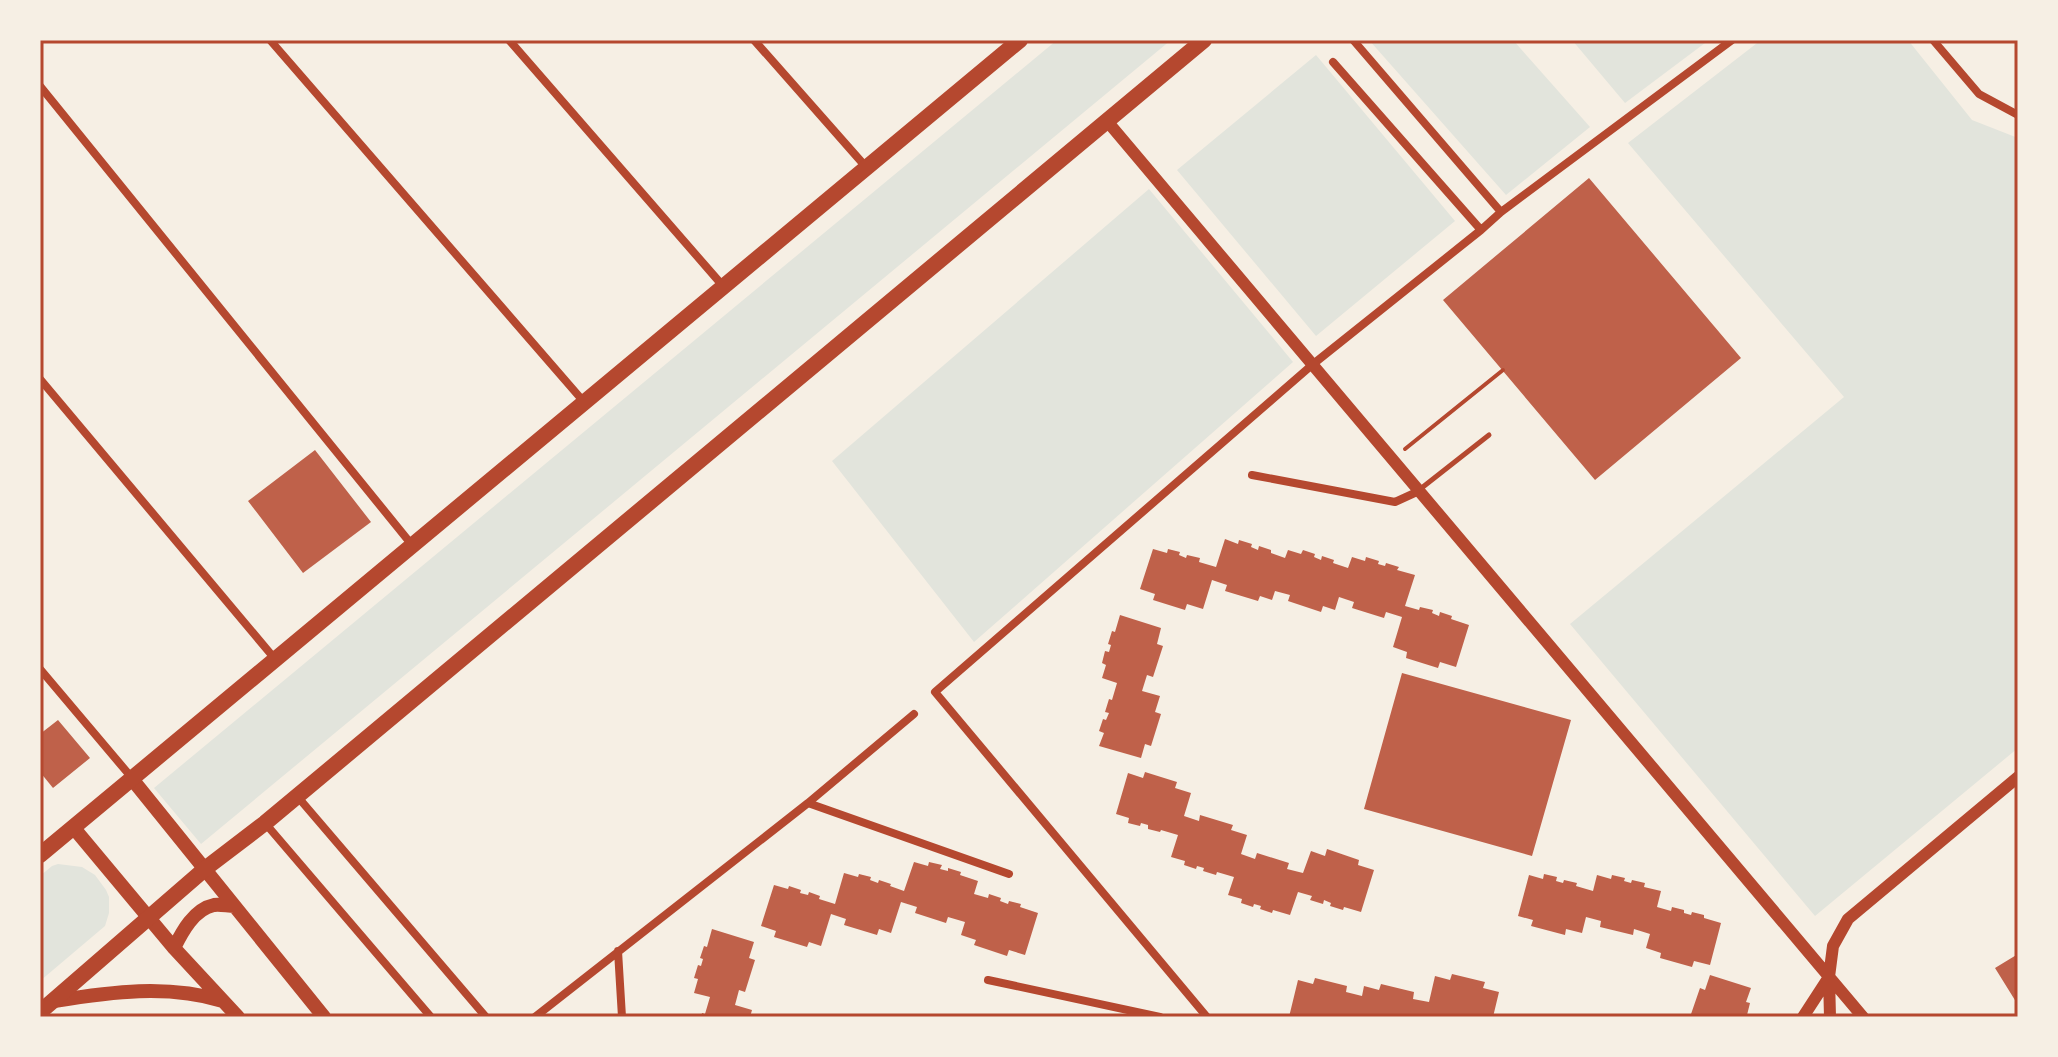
<svg xmlns="http://www.w3.org/2000/svg" width="2058" height="1057" font-family="'Noto Sans',sans-serif">
<style>
.green{fill:#e2e4dc}
.building{fill:#bf614a}
.lines{fill:none;stroke-linecap:round;stroke-linejoin:round}
.path{stroke:#b5482f;stroke-width:4}
.service{stroke:#b5482f;stroke-width:5}
.minor{stroke:#b5482f;stroke-width:8}
.tertiary{stroke:#b5482f;stroke-width:12}
.secondary{stroke:#b5482f;stroke-width:14}
.primary{stroke:#b5482f;stroke-width:16}
.neatline{fill:none;stroke:#b5482f;stroke-width:3}
</style>
<rect width="100%" height="100%" fill="#f6efe4"/>
<!-- green -->
<path class="green" d="M 1057,40 L 1171,40 L 201,844 L 154,788 Z
M 1369,40 L 1513,40 L 1590,127 L 1506,195 Z
M 1572,40 L 1709,40 L 1625,103 Z
M 1761,40 L 1908,40 L 1972,120 L 2018,138 L 2018,748 L 1815,916 L 1570,624 L 1844,397 L 1628,143 Z
M 1316,55 L 1455,221 L 1316,336 L 1177,170 Z
M 1149,189 L 1293,362 L 974,642 L 832,461 Z
M 58,864 L 82,867 L 95,875 L 106,890 L 109,897 L 109,913 L 105,926 L 40,981 L 40,876 L 52,866 Z"/>
<!-- building -->
<path class="building" d="M 1589,178 L 1741,358 L 1595,480 L 1443,300 Z
M 315,450 L 371,522 L 303,573 L 248,501 Z
M 1225,539 L 1238,544 L 1239,540 L 1252,544 L 1251,547 L 1258,550 L 1259,546 L 1271,550 L 1271,553 L 1285,558 L 1288,550 L 1301,554 L 1303,550 L 1315,554 L 1314,557 L 1321,560 L 1322,556 L 1334,560 L 1333,563 L 1348,568 L 1352,557 L 1365,561 L 1366,557 L 1379,561 L 1378,564 L 1385,566 L 1386,563 L 1399,567 L 1397,570 L 1415,575 L 1405,606 L 1419,610 L 1420,607 L 1433,610 L 1432,613 L 1439,616 L 1440,612 L 1452,616 L 1451,619 L 1469,625 L 1456,667 L 1440,662 L 1438,668 L 1406,658 L 1407,652 L 1393,647 L 1402,617 L 1386,612 L 1384,618 L 1352,608 L 1354,602 L 1339,597 L 1335,610 L 1323,606 L 1321,612 L 1288,601 L 1290,595 L 1275,591 L 1272,600 L 1260,596 L 1258,601 L 1225,591 L 1227,585 L 1212,580 L 1203,609 L 1187,604 L 1185,610 L 1153,600 L 1155,594 L 1140,589 L 1153,549 L 1167,553 L 1168,549 L 1180,552 L 1179,555 L 1186,558 L 1187,555 L 1200,558 L 1199,562 L 1216,567 Z
M 1120,615 L 1161,628 L 1157,644 L 1163,646 L 1153,677 L 1147,675 L 1142,691 L 1160,696 L 1155,712 L 1161,714 L 1151,746 L 1145,744 L 1141,758 L 1099,746 L 1104,733 L 1099,731 L 1103,719 L 1106,720 L 1109,713 L 1105,712 L 1109,699 L 1112,700 L 1117,683 L 1102,678 L 1106,665 L 1102,663 L 1105,651 L 1109,652 L 1111,645 L 1108,644 L 1112,631 L 1115,632 Z
M 1402,673 L 1571,720 L 1532,856 L 1364,809 Z
M 58,720 L 90,758 L 53,788 L 40,772 L 40,734 Z
M 1145,772 L 1177,782 L 1175,788 L 1191,793 L 1184,816 L 1199,821 L 1200,815 L 1233,825 L 1231,830 L 1247,835 L 1241,854 L 1255,859 L 1257,853 L 1289,863 L 1287,869 L 1303,873 L 1311,851 L 1325,856 L 1327,849 L 1359,860 L 1358,865 L 1374,870 L 1361,912 L 1344,907 L 1343,910 L 1330,906 L 1331,903 L 1324,900 L 1323,904 L 1310,900 L 1312,896 L 1298,892 L 1290,915 L 1273,910 L 1272,913 L 1260,909 L 1261,906 L 1254,904 L 1253,907 L 1241,903 L 1242,899 L 1228,895 L 1234,877 L 1217,872 L 1216,875 L 1203,871 L 1204,868 L 1197,866 L 1196,869 L 1184,865 L 1185,861 L 1171,857 L 1178,835 L 1161,830 L 1160,832 L 1148,829 L 1148,825 L 1141,823 L 1140,826 L 1128,823 L 1129,818 L 1116,814 L 1128,773 L 1143,778 Z
M 914,862 L 928,866 L 929,862 L 942,865 L 940,869 L 948,871 L 948,868 L 961,872 L 960,875 L 978,881 L 974,894 L 988,898 L 989,894 L 1001,898 L 1000,901 L 1008,904 L 1009,901 L 1021,904 L 1020,907 L 1038,913 L 1025,955 L 1009,950 L 1007,956 L 974,945 L 976,940 L 961,935 L 965,922 L 948,917 L 946,923 L 915,913 L 917,907 L 901,902 L 891,933 L 879,929 L 877,935 L 844,925 L 846,919 L 831,914 L 821,946 L 809,942 L 807,947 L 774,937 L 776,931 L 761,926 L 774,885 L 788,889 L 789,886 L 801,890 L 800,893 L 808,895 L 809,892 L 820,896 L 819,899 L 835,904 L 844,873 L 858,877 L 859,874 L 871,877 L 870,880 L 878,883 L 879,880 L 891,884 L 890,886 L 904,891 Z
M 1544,874 L 1557,877 L 1556,881 L 1563,883 L 1564,880 L 1577,883 L 1576,886 L 1593,891 L 1597,875 L 1611,879 L 1612,875 L 1625,878 L 1624,881 L 1631,883 L 1632,880 L 1645,883 L 1644,887 L 1661,891 L 1657,907 L 1671,911 L 1672,907 L 1684,910 L 1684,913 L 1691,915 L 1692,912 L 1704,915 L 1704,918 L 1721,923 L 1710,965 L 1694,961 L 1692,967 L 1660,958 L 1661,953 L 1646,948 L 1650,934 L 1634,929 L 1633,935 L 1600,927 L 1601,921 L 1586,917 L 1582,933 L 1566,929 L 1565,935 L 1531,926 L 1533,920 L 1518,916 L 1529,875 L 1543,879 Z
M 712,929 L 754,942 L 749,958 L 755,960 L 745,992 L 739,990 L 735,1005 L 752,1010 L 750,1017 L 701,1017 L 702,1013 L 705,1014 L 710,997 L 694,993 L 698,979 L 694,978 L 698,965 L 701,966 L 703,959 L 700,958 L 704,946 L 707,947 Z
M 2018,954 L 2018,1005 L 1995,968 Z
M 1452,974 L 1485,982 L 1483,988 L 1499,992 L 1493,1017 L 1289,1017 L 1298,980 L 1313,984 L 1315,978 L 1347,986 L 1346,992 L 1362,996 L 1364,986 L 1379,990 L 1381,984 L 1414,992 L 1413,999 L 1429,1002 L 1435,976 L 1450,980 Z
M 1710,975 L 1751,988 L 1746,1002 L 1750,1003 L 1747,1015 L 1744,1015 L 1743,1017 L 1690,1017 L 1700,988 L 1705,990 Z"/>
<g class="lines">
<!-- path -->
<path class="path" d="M 1405,449 L 1503,370"/>
<!-- service -->
<path class="service" d="M 1419,490 L 1489,435"/>
<!-- minor -->
<path class="minor" d="M 270,40 L 584,402
M 509,40 L 723,286
M 754,40 L 866,167
M 1933,40 L 1979,94 L 2018,115
M 1354,41 L 1501,212
M 1333,62 L 1481,230
M 40,86 L 412,545
M 40,379 L 275,659
M 1252,475 L 1395,502 L 1419,491
M 40,669 L 132,778
M 297,796 L 486,1017
M 808,803 L 914,714
M 265,823 L 431,1017
M 618,951 L 622,1017
M 988,980 L 1160,1017
M 535,1017 L 808,803 L 1009,874
M 1207,1017 L 935,692 L 1312,365 L 1481,230 L 1501,212 L 1732,40"/>
<!-- tertiary -->
<path class="tertiary" d="M 1107,121 L 1863,1017
M 1803,1017 L 1829,977
M 1830,1017 L 1829,977 L 1833,946 L 1848,919 L 2018,777"/>
<!-- secondary -->
<path class="secondary" d="M 132,779 L 324,1017
M 73,827 L 174,948 L 238,1017
M 174,948 C 182,932 194,909 214,905 C 220,904 228,906 234,906
M 54,1001 C 111,992 167,984 223,1001"/>
<!-- primary -->
<path class="primary" d="M 40,855 L 1020,40
M 40,1012 L 206,868 L 265,823 L 1204,40"/>
</g>
<!-- border -->
<rect width="2058" height="1057" fill="none" stroke="#f6efe4" stroke-width="84"/>
<rect x="42" y="42" width="1974" height="973" class="neatline"/>
</svg>
